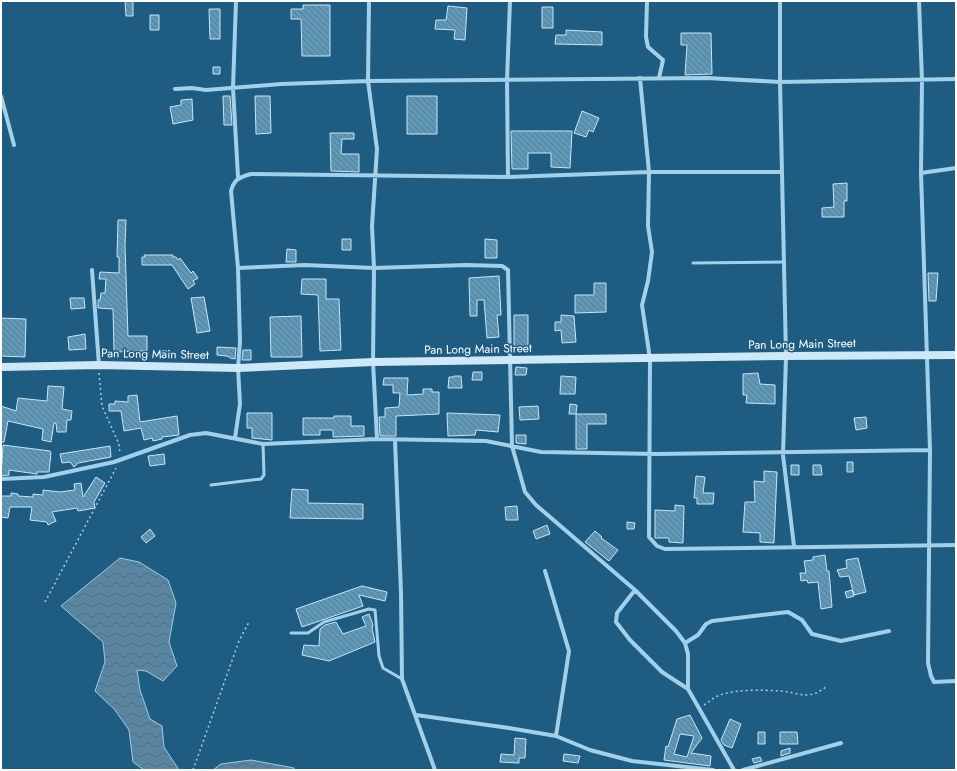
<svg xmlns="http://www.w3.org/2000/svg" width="957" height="771" font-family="Jost,sans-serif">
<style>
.water{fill:url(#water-waves);stroke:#97ceeb}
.building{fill:url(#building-back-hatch);stroke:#c7e6f7;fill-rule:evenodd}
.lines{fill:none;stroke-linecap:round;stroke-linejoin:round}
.path{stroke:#a3d0e9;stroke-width:1.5;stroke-dasharray:2 3;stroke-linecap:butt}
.lane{stroke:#a3d0e9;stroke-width:3}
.street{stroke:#a3d0e9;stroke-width:4}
.secondary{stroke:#cee8f7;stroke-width:8}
.labels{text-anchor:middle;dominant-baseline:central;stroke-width:3;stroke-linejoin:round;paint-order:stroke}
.street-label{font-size:12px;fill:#fff;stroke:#1e5c81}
</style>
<defs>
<pattern id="water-waves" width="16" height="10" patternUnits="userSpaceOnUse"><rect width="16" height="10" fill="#5985a0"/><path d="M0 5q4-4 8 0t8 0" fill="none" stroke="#546e7e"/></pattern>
<pattern id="building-back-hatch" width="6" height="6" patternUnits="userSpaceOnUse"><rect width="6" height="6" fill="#5f97b6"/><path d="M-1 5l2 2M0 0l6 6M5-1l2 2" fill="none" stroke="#587d91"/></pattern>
</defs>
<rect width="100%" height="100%" fill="#1e5c81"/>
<!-- water -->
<path class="water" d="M 120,558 L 139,562 L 168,580 L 176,603 L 169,642 L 177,666 L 163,681 L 146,671 L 137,670 L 140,690 L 150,719 L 162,726 L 164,747 L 179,770 L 144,770 L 133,762 L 129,730 L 115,710 L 95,691 L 105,662 L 103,642 L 61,606 Z
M 251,760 L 294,768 L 294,770 L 213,770 L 221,764 Z"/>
<!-- building -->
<path class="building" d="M 125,1 L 133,1 L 133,16 L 126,16 Z
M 303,5 L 330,5 L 330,56 L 302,56 L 301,19 L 291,19 L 291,9 L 303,9 Z
M 448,6 L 467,8 L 465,40 L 454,39 L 455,30 L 435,29 L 436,20 L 446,20 Z
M 542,7 L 553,7 L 553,28 L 542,28 Z
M 209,9 L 220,9 L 220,39 L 210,39 Z
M 150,15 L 159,15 L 159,30 L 150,30 Z
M 566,30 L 602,32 L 602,45 L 555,44 L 556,35 L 566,35 Z
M 681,33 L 711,33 L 712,74 L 685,75 L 687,45 L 681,45 Z
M 213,67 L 220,67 L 220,74 L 213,74 Z
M 223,96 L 230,96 L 232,125 L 224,125 Z
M 255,96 L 270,96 L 271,133 L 256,134 Z
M 407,96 L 437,96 L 437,134 L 407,134 Z
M 192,99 L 193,120 L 173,124 L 170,107 L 181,105 L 181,100 Z
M 582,111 L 599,118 L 593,132 L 589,130 L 586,137 L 574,133 Z
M 511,131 L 572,131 L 570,168 L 551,167 L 551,153 L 528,153 L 528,169 L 512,169 Z
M 330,133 L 354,133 L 354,139 L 342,139 L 341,154 L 359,154 L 359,172 L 331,171 Z
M 847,183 L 847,201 L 844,201 L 844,217 L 822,217 L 822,208 L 834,207 L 833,184 Z
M 118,220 L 126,220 L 125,246 L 128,336 L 147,336 L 147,351 L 114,352 L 113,309 L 98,308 L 98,300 L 100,300 L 101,293 L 105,293 L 106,279 L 99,279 L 100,272 L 119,273 L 119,257 L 117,257 Z
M 342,239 L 351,239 L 351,250 L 342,250 Z
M 485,239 L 497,240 L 497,258 L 485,258 Z
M 287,249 L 296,250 L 296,262 L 286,262 Z
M 144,255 L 173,255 L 173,257 L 176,257 L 178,260 L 180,258 L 191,273 L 193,271 L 198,278 L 193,281 L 195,284 L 188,289 L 172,265 L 142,265 L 142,257 L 145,257 Z
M 928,273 L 938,273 L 936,301 L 929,301 Z
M 499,276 L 501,315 L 497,315 L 499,337 L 487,338 L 484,300 L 477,300 L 477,316 L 470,316 L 469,278 Z
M 302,279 L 326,279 L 326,299 L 339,299 L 341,350 L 320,351 L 318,295 L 301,294 Z
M 594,283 L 606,283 L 606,312 L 575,313 L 575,295 L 594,295 Z
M 204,297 L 210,331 L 197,333 L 191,298 Z
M 70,298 L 84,298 L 85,308 L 71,309 Z
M 514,315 L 528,315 L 528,349 L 514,349 Z
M 561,315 L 574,316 L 576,342 L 562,343 L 561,330 L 555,331 L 555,322 L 561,322 Z
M 301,316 L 302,357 L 271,357 L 270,317 Z
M 1,318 L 26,319 L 25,357 L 1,356 Z
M 85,334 L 86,349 L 69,350 L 68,337 Z
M 217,347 L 236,348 L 235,359 L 230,358 L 230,357 L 226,356 L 217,355 Z
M 243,350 L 251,350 L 251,360 L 242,360 Z
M 159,351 L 170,351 L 171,357 L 159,358 Z
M 516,367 L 527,368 L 526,375 L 515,375 Z
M 473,372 L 482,372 L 482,380 L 472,380 Z
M 758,373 L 760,384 L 775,385 L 775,404 L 746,403 L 747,395 L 743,395 L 743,374 Z
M 454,376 L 461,376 L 462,388 L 448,388 L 449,377 L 454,377 Z
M 561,376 L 576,377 L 575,394 L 560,394 Z
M 384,378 L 408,378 L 407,395 L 423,394 L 423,389 L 432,389 L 432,392 L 439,392 L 439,414 L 396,416 L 396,436 L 380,436 L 379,417 L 385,417 L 385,408 L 399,407 L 400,393 L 393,393 L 393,385 L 383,385 Z
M 48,386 L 64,387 L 62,409 L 72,411 L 71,420 L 67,420 L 66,432 L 57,432 L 56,423 L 54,423 L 51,442 L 42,440 L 43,429 L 8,421 L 4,442 L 1,442 L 1,406 L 16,411 L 18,398 L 47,401 Z
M 137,395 L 140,422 L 177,416 L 179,435 L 162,437 L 162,439 L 153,441 L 152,438 L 144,440 L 141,428 L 124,431 L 121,411 L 109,411 L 109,404 L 115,404 L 115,401 L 128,402 L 128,396 Z
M 570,404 L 577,405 L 576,414 L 569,414 Z
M 538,406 L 539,419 L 520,420 L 519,407 Z
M 247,413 L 272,413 L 272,440 L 252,438 L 252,428 L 247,428 Z
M 447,413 L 500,415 L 498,432 L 476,430 L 475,435 L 448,436 Z
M 576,414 L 606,414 L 606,424 L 587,424 L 587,449 L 576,449 Z
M 334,416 L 351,416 L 351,426 L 364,426 L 364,436 L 333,437 L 333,430 L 320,430 L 320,435 L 303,435 L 303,418 L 334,418 Z
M 866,417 L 867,428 L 856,430 L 854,418 Z
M 516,435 L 526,435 L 526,444 L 516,443 Z
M 3,445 L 50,451 L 51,453 L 49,472 L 37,472 L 37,474 L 9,470 L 9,475 L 1,476 Z
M 110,446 L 111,457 L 78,463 L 74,467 L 70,462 L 62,463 L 60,454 Z
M 164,454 L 165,464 L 150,466 L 148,456 Z
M 847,462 L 853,462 L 853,472 L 847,472 Z
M 791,465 L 799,465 L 799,475 L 791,475 Z
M 813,465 L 821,465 L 822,475 L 813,475 Z
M 764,471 L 777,472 L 774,543 L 760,542 L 760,533 L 743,532 L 745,502 L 755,502 L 754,481 L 764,482 Z
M 696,476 L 705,477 L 703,493 L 714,493 L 713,504 L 697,504 L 697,498 L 694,498 Z
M 96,477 L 105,483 L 94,502 L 95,508 L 78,511 L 77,508 L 52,512 L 56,521 L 48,525 L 47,522 L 30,520 L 32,507 L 10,507 L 8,518 L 1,517 L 1,496 L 11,496 L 11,493 L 18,494 L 18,496 L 33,497 L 33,494 L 43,495 L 43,490 L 60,492 L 75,490 L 74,484 L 81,483 L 83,497 Z
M 292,489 L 308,490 L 308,503 L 363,504 L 363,519 L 290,518 Z
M 675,505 L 684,506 L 683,543 L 669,542 L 669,538 L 655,538 L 655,510 L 675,511 Z
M 517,506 L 518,520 L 506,520 L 505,507 Z
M 627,522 L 635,523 L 634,529 L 627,529 Z
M 547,525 L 550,534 L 536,539 L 533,531 Z
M 150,529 L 155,536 L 146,543 L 141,537 Z
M 595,531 L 602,537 L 601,538 L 618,550 L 609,561 L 585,542 Z
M 825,555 L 827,571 L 829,571 L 832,607 L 821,609 L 818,582 L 808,583 L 807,580 L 801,581 L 800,573 L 806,573 L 804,561 L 813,560 L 813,557 Z
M 858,558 L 866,592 L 854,595 L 849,576 L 840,577 L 837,570 L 847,568 L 846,560 Z
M 362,586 L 387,592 L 385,601 L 359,595 L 363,606 L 302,627 L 296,609 Z
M 852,590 L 854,596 L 847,598 L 845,592 Z
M 369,614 L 373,625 L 372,628 L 375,642 L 329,661 L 302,655 L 304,645 L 319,646 L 320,629 L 325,625 L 336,622 L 343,634 L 366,626 L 362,617 Z
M 690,715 L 702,738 L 691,753 L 711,756 L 710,766 L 664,760 L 666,746 L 668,747 L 677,719 ZM 680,734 L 694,736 L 687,757 L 674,754 Z
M 730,719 L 741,724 L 732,748 L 724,745 L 721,740 Z
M 758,732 L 765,732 L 765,744 L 758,744 Z
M 780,732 L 797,732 L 798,744 L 780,744 Z
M 515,738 L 526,739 L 525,758 L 519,758 L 519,763 L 500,762 L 501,754 L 514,755 Z
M 790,748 L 790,753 L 781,756 L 781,751 Z
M 564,754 L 580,756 L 578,763 L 563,761 Z
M 760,757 L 762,761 L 754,763 L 752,759 Z"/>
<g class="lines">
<!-- path -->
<path class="path" d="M 99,373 L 102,406 L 119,444 L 120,454
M 45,602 L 116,468
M 704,705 C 709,702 714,697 720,695 C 738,689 762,690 781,691 C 801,693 809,701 827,686
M 193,770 L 239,641 L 249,622"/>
<!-- lane -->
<path class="lane" d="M 693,263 L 784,262
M 211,485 L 261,479 L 264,475 L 263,444
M 291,633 L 308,633 L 324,622 L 369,609 L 375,610 L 379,656 L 383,668 L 402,679"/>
<!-- street -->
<path class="street" d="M 236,1 L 233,88 L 238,177
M 369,1 L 368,81 L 377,149 L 372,226 L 374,268 L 373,362 L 377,439
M 647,1 L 646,37 L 648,47 L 663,60 L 659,78
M 780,1 L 780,82 L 956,79
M 919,1 L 922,81 L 921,173 L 930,450 L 928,663 L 931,676 L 934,682 L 956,681
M 640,78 L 649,172 L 648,226 L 652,252 L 648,281 L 642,305 L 650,359 L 649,537 L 657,546 L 665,549 L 956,545
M 175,89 L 192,88 L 206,90 L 281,84 L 368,81 L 707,78 L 780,82 L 786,356 L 783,455 L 794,546
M 1,96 L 14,145
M 921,173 L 956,168
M 508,177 L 507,80 L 510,1
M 238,268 L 305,265 L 374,268 L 466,265 L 502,266 L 508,270 L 512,446 L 525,492 L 536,505 L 635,590 L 676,631 L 685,643 L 688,654 L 688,689 L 734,770
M 92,270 L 99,365
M 235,438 L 240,404 L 238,368 L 240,342 L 238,268 L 231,191 C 234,179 240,177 251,174 L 508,177 L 649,172 L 782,172
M 395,440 L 401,593 L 402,679 L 435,770
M 1,479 L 44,477 L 114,462 L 190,435 L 206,433 L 263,444 L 377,439 L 486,441 L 541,452 L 657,454 L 930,450
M 545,571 L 569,651 L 556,736
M 635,590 L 617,613 L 616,622 L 630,640 L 662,672 L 688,689
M 685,643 L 698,635 L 706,624 L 712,621 L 788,612 L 802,620 L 812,634 L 841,641 L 889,631
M 416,715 L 509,728 L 556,736 L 590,750 L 632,761 L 713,770
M 743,770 L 841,743"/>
<!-- secondary -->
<path class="secondary" d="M 1,367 L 99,365 L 238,368 L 373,362 L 786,356 L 956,355"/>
</g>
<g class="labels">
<!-- street labels -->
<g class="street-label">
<text transform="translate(802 344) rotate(-1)">Pan Long Main Street</text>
<text transform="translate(478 349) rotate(-1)">Pan Long Main Street</text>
<text transform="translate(155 354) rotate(1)">Pan Long Main Street</text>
</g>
</g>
<!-- border -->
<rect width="957" height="771" fill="none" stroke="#ffffff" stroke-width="4"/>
</svg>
